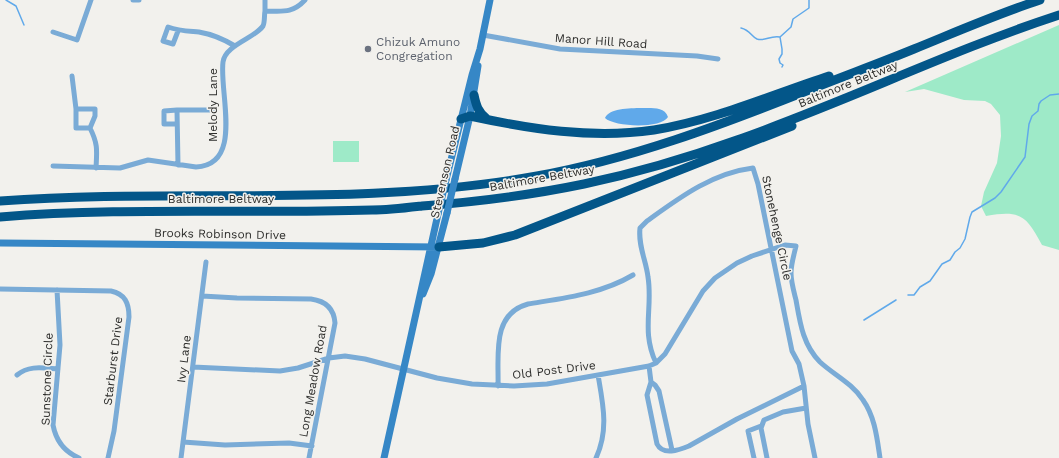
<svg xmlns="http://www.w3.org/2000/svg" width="1059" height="458" font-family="'Work Sans',sans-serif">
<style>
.green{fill:#9eeac8}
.water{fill:#60a9ea}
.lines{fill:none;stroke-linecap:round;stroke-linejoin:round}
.stream{stroke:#60a9ea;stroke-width:1.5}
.street{stroke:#7aabd6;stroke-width:5}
.secondary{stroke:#3687c6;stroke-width:7}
.highway{stroke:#035689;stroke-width:9}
.secondary-bridge{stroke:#3687c6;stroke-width:7}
.worship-dot{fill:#6b7280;stroke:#f2f1ed;stroke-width:1.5}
.labels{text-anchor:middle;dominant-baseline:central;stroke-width:3;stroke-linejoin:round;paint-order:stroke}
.street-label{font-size:12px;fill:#2e2e2c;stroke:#f2f1ed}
.worship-label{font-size:12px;fill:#5b616d;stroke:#f2f1ed;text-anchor:start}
</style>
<rect width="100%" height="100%" fill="#f2f1ed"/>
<!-- green -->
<path class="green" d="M 1059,25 L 1059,250 L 1042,245 C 1026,215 1020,210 986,216 L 981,206 L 984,192 L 997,163 L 1001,136 L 1000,115 L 991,104 L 985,101 L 964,100 L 924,89 L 905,92 Z
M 333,141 L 359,141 L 359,162 L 333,162 Z"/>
<!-- water -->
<path class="water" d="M 648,108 C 656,108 665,108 668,117 C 661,129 614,127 605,118 C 609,107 637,108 648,108 Z"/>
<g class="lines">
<!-- stream -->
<path class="stream" d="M 6,0 L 16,6 L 24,25
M 741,28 C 750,30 751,36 757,39 C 765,42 770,35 780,37
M 780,37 L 791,27 L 793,19 L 809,8 L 809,0
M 780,37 L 782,49 L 782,54 L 779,59 L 780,63 L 783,65 L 782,67
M 908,295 L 914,295 L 920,287 L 930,281 L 942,264 L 950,260 L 955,252 L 960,248 L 965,239 L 970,217 L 972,212 L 995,198 L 1001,192 L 1025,157 L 1029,124 L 1032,116 L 1038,111 L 1039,104 L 1041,101 L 1050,95 L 1059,94
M 864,320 L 896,300"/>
<!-- street -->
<path class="street" d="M 133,0 L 139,0
M 265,11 L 265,0
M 178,31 L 173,44 L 163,41 L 168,27 C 179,31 188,31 199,32 C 211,34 225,40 235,46
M 53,32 L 77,40 L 91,0
M 483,35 L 560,49 L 697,56 L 718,59
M 72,76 L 76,109
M 177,110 L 164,111 L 164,124 L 177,124
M 90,128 L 95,116 L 95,109 L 76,109 L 76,128 L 90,128 C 98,144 97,150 96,168
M 178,165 L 177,110 L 215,110
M 53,166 L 120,168 L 148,160 L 196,167 C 244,165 219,93 223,62 C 225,45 255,38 263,26 C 265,22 264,16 265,11 C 282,11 292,14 305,0
M 0,289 L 111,291 C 125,294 129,303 129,317 L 114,431 L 108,458
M 57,290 L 60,345 L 53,425 C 56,441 65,452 79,458
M 202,296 L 237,298 L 311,299 C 326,301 334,309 335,323 L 309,458
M 656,363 C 641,331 653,308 648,277 C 646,260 638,246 640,228 L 647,221 C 679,198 712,173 753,168 L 758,184 L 792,351 L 799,364 L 804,386 L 808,424 L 815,458
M 649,366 L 651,382 L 647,395 L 657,444 C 663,456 679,450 689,446 L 737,419 L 804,386
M 193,367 L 280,371 L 298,368 L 329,358 L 345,356 L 365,359 L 437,378 L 472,384 L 514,386 L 547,384 L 649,366 L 656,363 L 665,354 L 703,291 L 715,278 L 737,263 L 752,256 L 785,245 L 796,246 C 794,255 791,264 791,273 C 791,282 794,292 796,300 C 800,323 803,345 820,362 C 834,375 852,383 863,400 C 875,417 877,438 880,458
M 17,375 C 29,365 43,368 58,369
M 651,382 L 655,385 L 659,391 L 672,450
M 498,386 C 499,356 491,314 528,304 C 564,298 601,294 633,275
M 183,442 L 225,445 L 289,443 L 312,446
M 181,458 L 206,262
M 596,458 C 609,430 603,404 598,375
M 754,458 L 748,431 L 761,426
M 767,458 L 761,428 L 764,420 L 783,412 L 806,408"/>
<!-- secondary -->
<path class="secondary" d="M 455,179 L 470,116 L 478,66
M 446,180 L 472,75 L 480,49 L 490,0
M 0,243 L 439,247
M 423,294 L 431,274 L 447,213
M 384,458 L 438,214"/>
<!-- highway -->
<path class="highway" d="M 474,95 C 476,105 478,112 487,119
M 461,119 L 470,116 C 530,129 592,139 654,130 C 715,120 771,95 829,76
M 0,201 C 179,188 360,208 537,176 C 631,159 721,125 809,90 C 844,76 880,63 914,49 C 956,32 997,14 1040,0
M 0,217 C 124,207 248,214 372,210 C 389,210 405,208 422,206 C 476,202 531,195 584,184 C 636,173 687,158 737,140 C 846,102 949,51 1059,15
M 439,247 L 483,243 L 515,235 L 792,126"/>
<!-- secondary-bridge -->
<path class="secondary-bridge" d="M 447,213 L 455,179
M 438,214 L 446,180"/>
</g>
<!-- markers -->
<circle class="worship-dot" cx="368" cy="49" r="4"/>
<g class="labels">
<!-- street labels -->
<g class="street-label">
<text transform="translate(601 41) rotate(4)">Manor Hill Road</text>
<text transform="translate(848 84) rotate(-22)">Baltimore Beltway</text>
<text transform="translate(213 105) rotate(-90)">Melody Lane</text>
<text transform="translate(445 172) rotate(-77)">Stevenson Road</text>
<text transform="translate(542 178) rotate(-10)">Baltimore Beltway</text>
<text x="221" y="199">Baltimore Beltway</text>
<text transform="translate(777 228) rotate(78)">Stonehenge Circle</text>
<text transform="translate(220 234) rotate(1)">Brooks Robinson Drive</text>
<text transform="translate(184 359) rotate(-83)">Ivy Lane</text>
<text transform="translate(113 361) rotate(-83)">Starburst Drive</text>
<text transform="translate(554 370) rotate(-7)">Old Post Drive</text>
<text transform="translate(47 379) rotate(-88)">Sunstone Circle</text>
<text transform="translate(313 381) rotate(-80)">Long Meadow Road</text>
</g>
<!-- worship labels -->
<g class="worship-label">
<text x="376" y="42">Chizuk Amuno<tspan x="376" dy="14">Congregation</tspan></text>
</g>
</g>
</svg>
